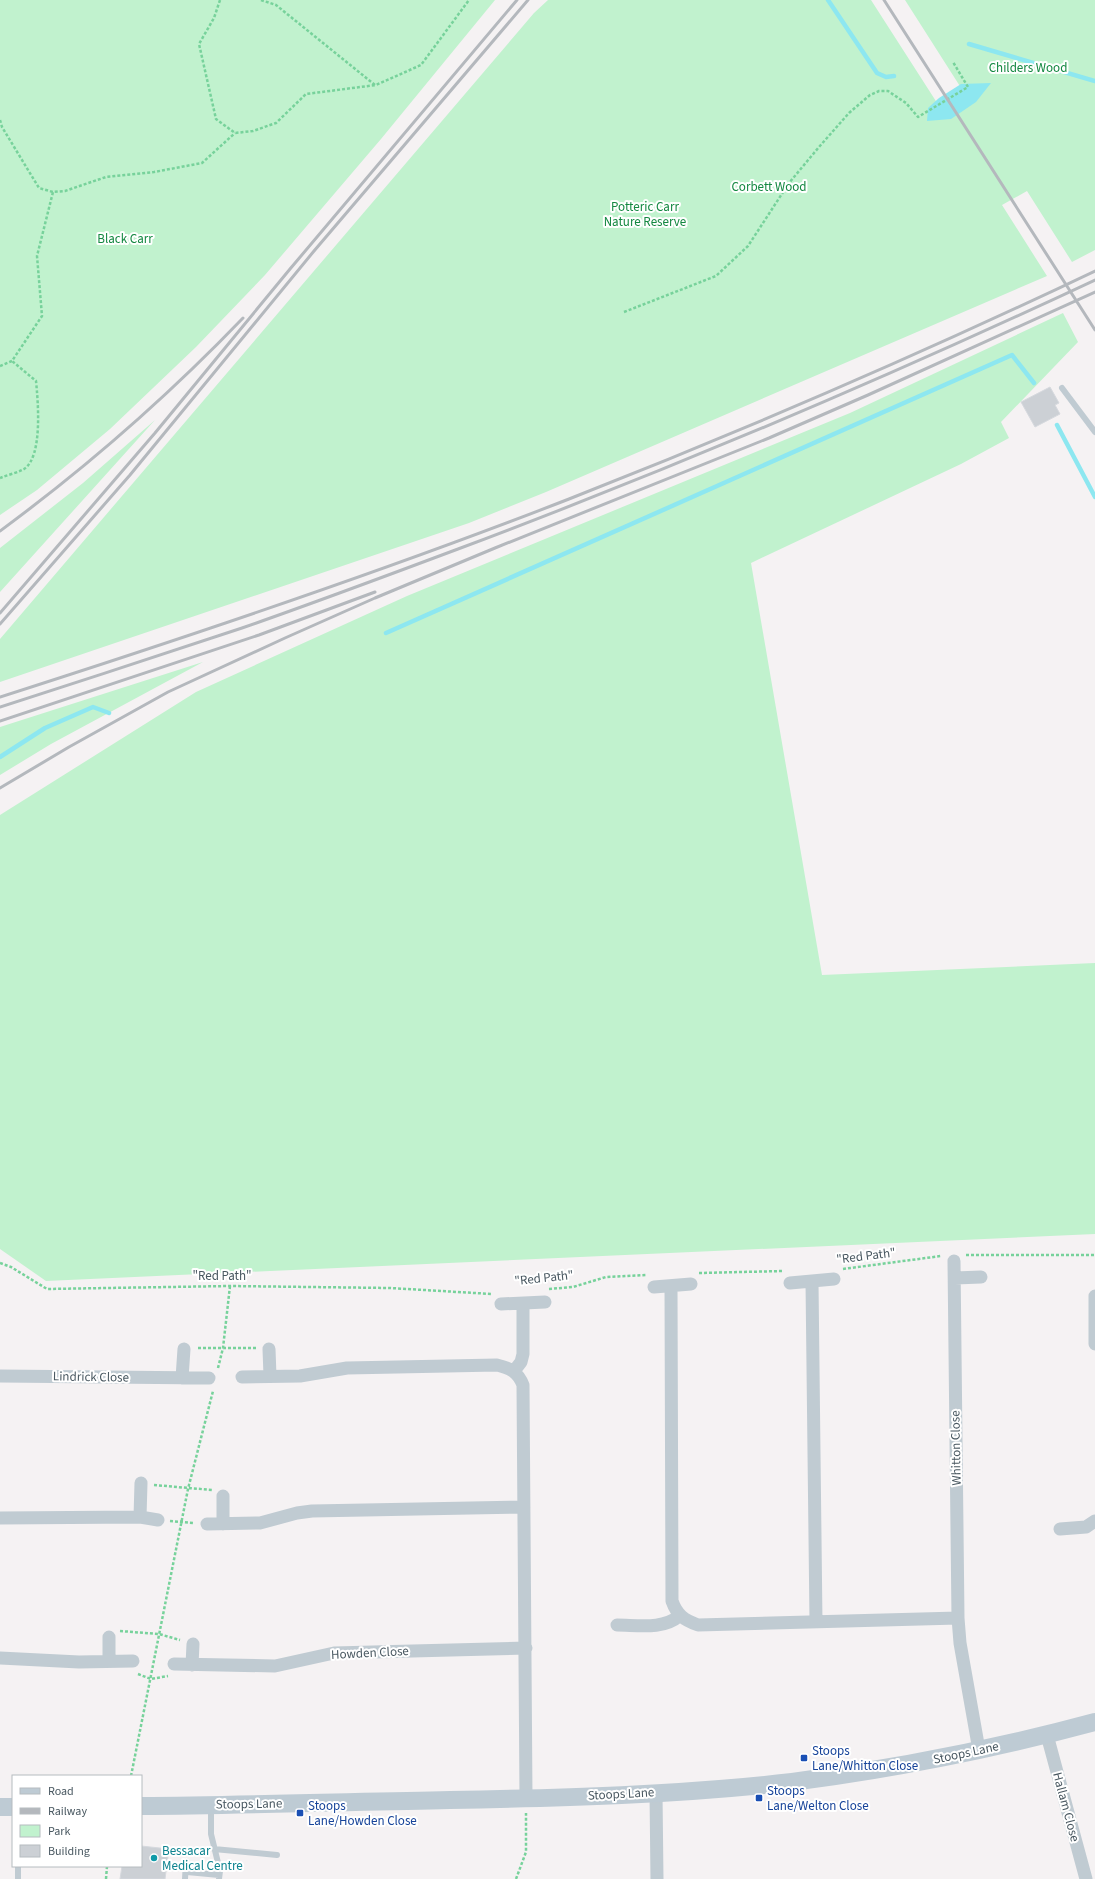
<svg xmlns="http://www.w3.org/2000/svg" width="1095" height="1879" font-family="'Source Sans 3',sans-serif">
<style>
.green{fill:#c1f2ce}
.water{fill:#8de7f0}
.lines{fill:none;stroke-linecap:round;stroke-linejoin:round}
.stream{stroke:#8de7f0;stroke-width:4.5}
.building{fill:#ccd0d5;stroke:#d6d9de}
.path{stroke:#77d29b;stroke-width:2.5;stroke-dasharray:3 2;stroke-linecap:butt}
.lane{stroke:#c0cbd2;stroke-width:6}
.street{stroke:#c0cbd2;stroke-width:13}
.secondary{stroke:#becbd4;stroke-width:18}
.rail{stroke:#b4b8bd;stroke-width:3}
.transit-dot{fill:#1a4fb4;stroke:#fff;stroke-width:1.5}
.culture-dot{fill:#0f9aa8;stroke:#fff;stroke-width:1.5}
.labels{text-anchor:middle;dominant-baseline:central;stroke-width:4;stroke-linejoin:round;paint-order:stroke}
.park-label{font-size:13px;fill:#148841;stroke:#fff}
.street-label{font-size:13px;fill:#495861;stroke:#fff}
.transit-label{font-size:13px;fill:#164399;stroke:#fff;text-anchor:start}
.culture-label{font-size:13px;fill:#0d838f;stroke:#fff;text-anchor:start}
</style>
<rect width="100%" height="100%" fill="#f5f2f3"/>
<!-- green -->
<path class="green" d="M 0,0 L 495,0 L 381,139 L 265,275 L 196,347 L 110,429 L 37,490 L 0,515 Z
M 548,0 L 871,0 L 941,109 L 963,91 L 905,0 L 1095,0 L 1095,250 L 1072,262 L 1027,191 L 1002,205 L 1047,276 L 546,492 L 469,523 L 0,682 L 0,639 L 534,13 Z
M 1063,313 L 1078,342 L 1001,422 L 1009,438 L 961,464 L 751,563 L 822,975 L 1095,963 L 1095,1234 L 46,1281 L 0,1249 L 0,815 L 196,692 L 407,596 L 850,413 Z
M 155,420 L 0,592 L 0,548 L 83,483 Z
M 203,662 L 51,744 L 0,775 L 0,727 Z"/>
<!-- water -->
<path class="water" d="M 991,83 L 976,102 L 951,119 L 927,121 L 928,108 L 939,98 L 961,84 Z"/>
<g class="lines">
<!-- stream -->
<path class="stream" d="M 828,0 L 877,73 L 886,77 L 894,76
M 969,44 L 1095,81
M 1057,425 L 1095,497
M 386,633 L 1012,355 L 1034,383
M 0,757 L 45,728 L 93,707 L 109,713"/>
</g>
<!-- building -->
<path class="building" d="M 1050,387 L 1059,403 L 1055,405 L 1060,414 L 1035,427 L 1021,402 Z
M 141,1846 L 169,1849 L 165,1879 L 120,1879 L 122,1866 L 141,1866 Z"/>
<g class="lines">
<!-- path -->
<path class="path" d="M 220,0 L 214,18 L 199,44 L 216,119 L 235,133 L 253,131 L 276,123 L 306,94 L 376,85 L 421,65 L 469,0
M 261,0 L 276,5 L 375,85
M 0,120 L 2,127 L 39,188 L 53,192
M 624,312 L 716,276 L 748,246 L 789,183 L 819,147 L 849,113 L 870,95 L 879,91 L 888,91 L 906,103 L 918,117 L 968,87 L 953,62
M 0,366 L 12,361 L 42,316 L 37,256 L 53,192 L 65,191 L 106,177 L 154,172 L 202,163 L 235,133
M 0,478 C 7,475 17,473 24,469 C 43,457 38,401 36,381 L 12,361
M 966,1255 L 1095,1255
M 0,1263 L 11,1267 L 47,1289 L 230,1286 L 390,1288 L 492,1294
M 843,1269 L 941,1256
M 699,1273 L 784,1271
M 549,1289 L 573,1287 L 606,1277 L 646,1275
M 198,1348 L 257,1348
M 218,1368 L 223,1348 L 230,1286
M 154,1485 L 212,1490
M 170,1521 L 194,1523
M 120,1631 L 159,1634 L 180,1640
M 138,1674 L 151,1679 L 168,1676
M 131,1776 L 188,1489 L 213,1391
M 106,1879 L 107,1866
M 516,1879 L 526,1852 L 526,1813"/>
<!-- lane -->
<path class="lane" d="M 1062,388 L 1095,432
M 211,1807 L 211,1834 L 220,1871 L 219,1879
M 214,1849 L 277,1855
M 18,1866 L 18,1879
M 187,1872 L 219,1875
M 185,1879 L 186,1861"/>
<!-- street -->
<path class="street" d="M 954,1261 L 958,1618 L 960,1643 L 979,1750
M 955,1278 L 981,1277
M 812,1282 L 816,1622
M 790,1283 L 834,1279
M 671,1286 L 672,1601 C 677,1615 684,1620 698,1625 L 958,1618
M 654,1287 L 691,1284
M 1095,1296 L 1095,1344
M 501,1304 L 545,1302
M 269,1349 L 270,1376
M 514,1371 L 521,1362 L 523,1354 L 523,1304
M 0,1376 L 209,1378
M 242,1377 L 300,1376 L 347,1368 L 497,1365 C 510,1368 518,1372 523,1385 L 526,1798
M 182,1378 L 184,1349
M 223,1496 L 223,1524
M 140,1517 L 141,1483
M 0,1518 L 140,1517 L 158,1520
M 207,1524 L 260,1523 L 297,1513 L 312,1511 L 524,1507
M 1060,1529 L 1086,1527 L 1095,1521
M 617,1625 C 637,1625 663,1630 679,1616
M 0,1658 L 79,1662 L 133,1661
M 109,1661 L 109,1637
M 174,1664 L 275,1666 L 334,1653 L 526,1648
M 192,1665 L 193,1644
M 1047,1735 L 1086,1879
M 656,1793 L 657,1879"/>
<!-- secondary -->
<path class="secondary" d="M 141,1806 C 244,1805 347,1802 450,1800 C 564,1798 679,1795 792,1782 C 894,1769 995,1749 1095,1722
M 0,1807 L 13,1807"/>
<!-- rail -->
<path class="rail" d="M 884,0 L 1095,330
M 0,531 C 87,467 168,396 243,318
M 0,613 L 155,433 L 290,269 L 517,0
M 0,624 L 130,475 L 314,251 L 528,0
M 0,697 C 191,636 382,572 569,499 C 747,429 923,353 1095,271
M 0,707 C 81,681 161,655 242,628 C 314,603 386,576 458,549 C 674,468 886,378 1095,280
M 0,721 L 259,635 L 375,592
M 0,788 L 69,747 L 168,692 L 285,638 L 375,598 L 495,548 L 769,438 L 868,395 L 1095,292"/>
</g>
<!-- markers -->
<g class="transit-dot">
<rect x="800" y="1754" width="8" height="8" rx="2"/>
<rect x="755" y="1794" width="8" height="8" rx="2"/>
<rect x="296" y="1809" width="8" height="8" rx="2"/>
</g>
<circle class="culture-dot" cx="154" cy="1858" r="4"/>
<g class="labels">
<!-- park labels -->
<g class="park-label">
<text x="1028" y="68">Childers Wood</text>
<text x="769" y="187">Corbett Wood</text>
<text x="645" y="207">Potteric Carr<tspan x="645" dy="15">Nature Reserve</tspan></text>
<text x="125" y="239">Black Carr</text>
</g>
<!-- street labels -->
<g class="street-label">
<text transform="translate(866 1256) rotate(-7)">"Red Path"</text>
<text x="222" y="1276">"Red Path"</text>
<text transform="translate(544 1278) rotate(-6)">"Red Path"</text>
<text transform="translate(91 1377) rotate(1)">Lindrick Close</text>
<text transform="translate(956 1448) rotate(-91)">Whitton Close</text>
<text transform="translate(370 1653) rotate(-3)">Howden Close</text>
<text transform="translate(966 1753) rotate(-12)">Stoops Lane</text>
<text transform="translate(621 1794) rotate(-3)">Stoops Lane</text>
<text transform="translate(249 1804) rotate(-1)">Stoops Lane</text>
<text transform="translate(1066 1807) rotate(75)">Hallam Close</text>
</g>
<!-- transit labels -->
<g class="transit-label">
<text x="812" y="1751">Stoops<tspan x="812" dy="15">Lane/Whitton Close</tspan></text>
<text x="767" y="1791">Stoops<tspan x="767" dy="15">Lane/Welton Close</tspan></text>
<text x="308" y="1806">Stoops<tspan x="308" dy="15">Lane/Howden Close</tspan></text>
</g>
<!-- culture labels -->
<g class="culture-label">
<text x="162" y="1851">Bessacar<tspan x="162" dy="15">Medical Centre</tspan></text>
</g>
</g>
<!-- legend -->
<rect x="12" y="1775" width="130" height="92" fill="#ffffff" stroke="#b6bcc0"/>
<rect x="20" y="1788" width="20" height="6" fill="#becbd4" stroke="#b6bcc0"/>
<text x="48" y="1795" font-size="12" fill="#495861">Road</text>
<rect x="20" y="1808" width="20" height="6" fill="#b4b8bd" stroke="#b6bcc0"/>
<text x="48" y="1815" font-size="12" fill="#495861">Railway</text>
<rect x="20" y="1825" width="20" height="12" fill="#c1f2ce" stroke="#b6bcc0"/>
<text x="48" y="1835" font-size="12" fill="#495861">Park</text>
<rect x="20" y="1845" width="20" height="12" fill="#ccd0d5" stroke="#b6bcc0"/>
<text x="48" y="1855" font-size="12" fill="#495861">Building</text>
</svg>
